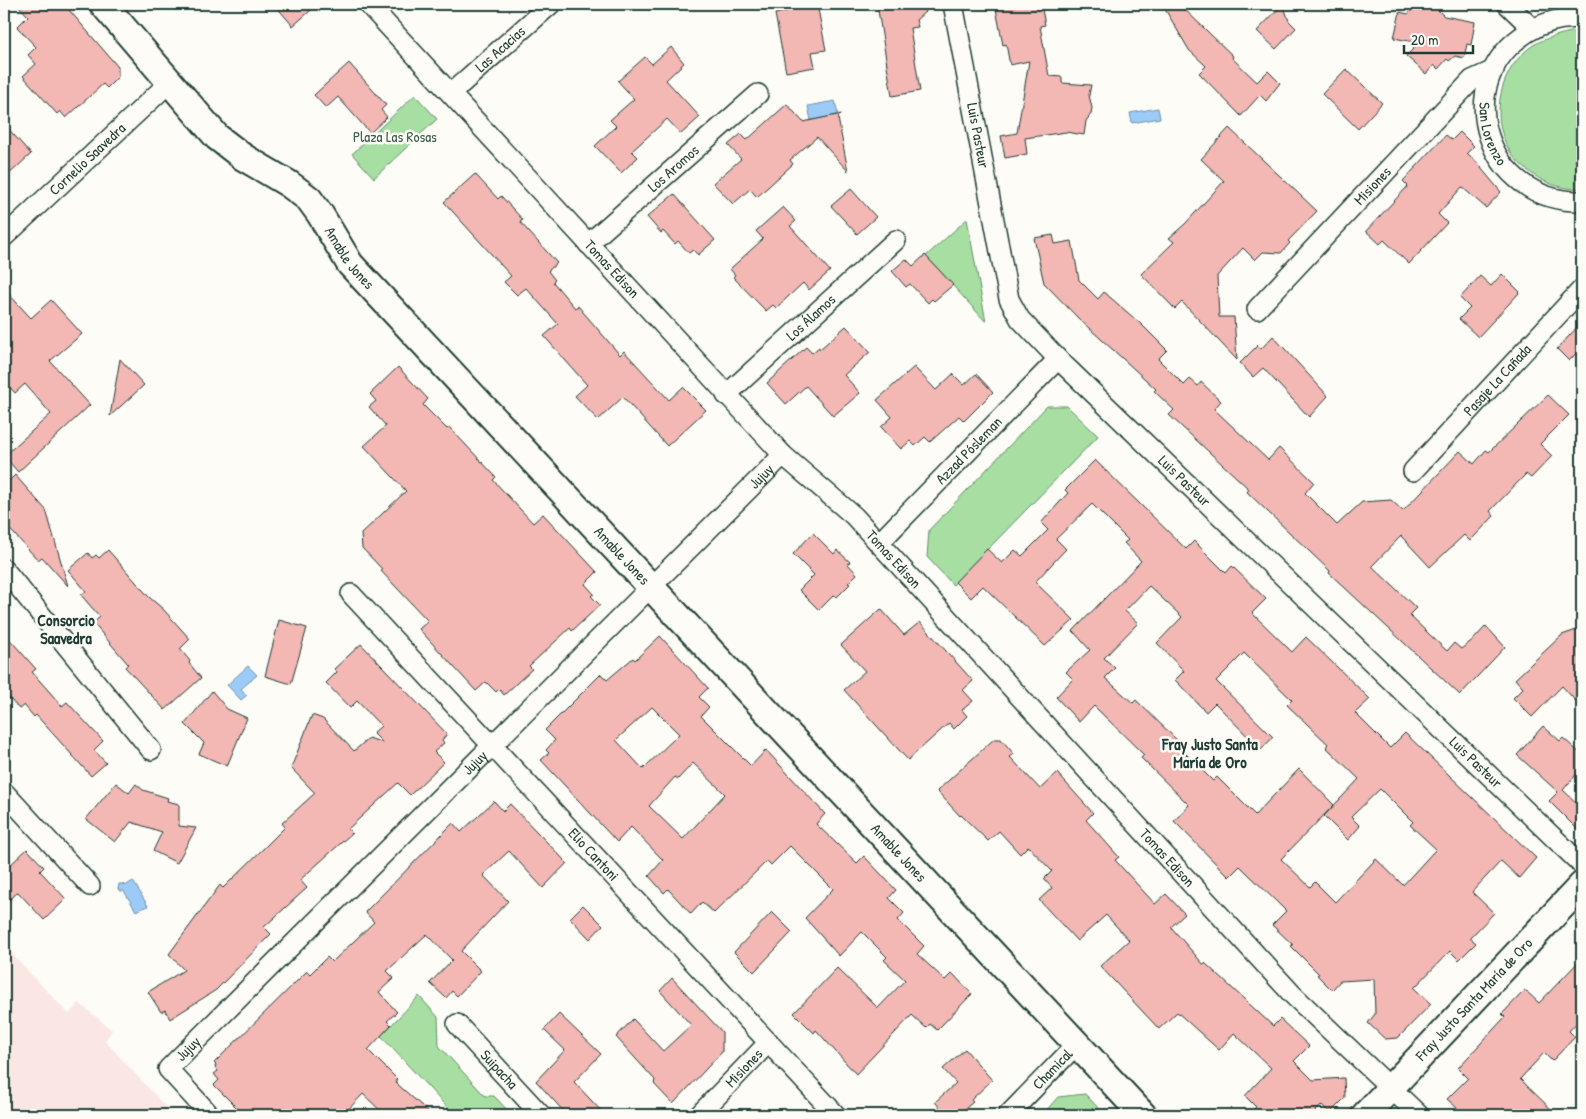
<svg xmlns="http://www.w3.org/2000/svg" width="1586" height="1119" viewBox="0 0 1586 1119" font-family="'Patrick Hand',sans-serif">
<rect width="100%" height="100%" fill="#fdfcf7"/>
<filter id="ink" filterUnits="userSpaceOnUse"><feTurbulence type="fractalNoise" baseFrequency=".02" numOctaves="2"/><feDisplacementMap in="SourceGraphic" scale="10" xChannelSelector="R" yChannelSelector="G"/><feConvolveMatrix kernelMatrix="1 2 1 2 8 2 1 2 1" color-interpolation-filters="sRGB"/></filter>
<g filter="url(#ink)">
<!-- built -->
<polygon fill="#fae7e3" points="4,946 69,1014 79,1003 112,1030 105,1041 173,1115 4,1115"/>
<!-- green -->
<g fill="#a7dea2" stroke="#638e6b">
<path d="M1570,32L1582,33V188C1569,190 1554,186 1542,180C1531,174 1521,166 1513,156C1489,123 1497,74 1528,49C1540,39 1555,36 1570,32Z"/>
<polygon points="415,95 437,119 374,178 352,154"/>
<polygon points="967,219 986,322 926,256"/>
<polygon points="1047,406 1067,406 1098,436 953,585 927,557 929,530"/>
<polygon points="419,996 438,1017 439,1046 485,1096 494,1096 512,1115 454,1115 381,1036"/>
<polygon points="1085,1094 1105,1115 1080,1115 1078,1113 1076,1115 1042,1115 1058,1097"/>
</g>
<!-- water -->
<g fill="#9dcbf8" stroke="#6b92aa">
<polygon points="835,101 838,115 811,120 808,106"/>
<polygon points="1158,108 1160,118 1132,123 1130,113"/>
<polygon points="248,666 257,675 241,689 247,695 241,700 227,685"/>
<polygon points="133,881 148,906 136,911 124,891 120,891 118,889 119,884 123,884 125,886"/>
</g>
<!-- building -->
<g fill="#f3b7b4" stroke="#1f3d34" fill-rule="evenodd">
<polygon points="17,4 64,4 118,67 118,77 107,88 103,84 66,118 60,111 57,114 23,76 36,64 28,55 36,47 17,27 28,16"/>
<polygon points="274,4 318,4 293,26"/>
<polygon points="787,4 817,4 826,50 812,52 815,67 786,72 775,14 788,11"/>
<polygon points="877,4 934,4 916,20 918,27 910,28 920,91 892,96"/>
<polygon points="995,4 1041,4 1045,25 1040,26 1049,76 1062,77 1062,83 1091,85 1089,95 1092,108 1091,114 1086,121 1084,135 1066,132 1025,138 1027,154 1005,158 1001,136 1017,133 1029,61 1010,65 1006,44 1003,45"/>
<polygon points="1162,4 1179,4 1233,56 1232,58 1257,82 1268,71 1280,83 1266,101 1260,95 1241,116 1199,73 1206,66 1189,50"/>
<polygon points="1283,4 1289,21 1296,28 1276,49 1257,31"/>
<polygon points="1418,4 1432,4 1444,16 1475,22 1471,45 1467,44 1464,58 1455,56 1449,61 1447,59 1438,69 1434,65 1426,74 1406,56 1419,43 1394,38 1400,12 1408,14"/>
<polygon points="671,47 684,63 666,80 700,117 681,134 667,119 632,151 638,157 621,173 595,146 616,126 610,120 634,99 618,81 645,57 652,64"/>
<polygon points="349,63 386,105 381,110 387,117 370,133 338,97 326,108 314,95"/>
<polygon points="1346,69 1382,103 1358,129 1322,94"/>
<polygon points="787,104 803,122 842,114 838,118 848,171 817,137 790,160 793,164 757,197 750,189 733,204 713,183 741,159 728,145 741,134 747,140"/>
<polygon points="4,124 31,154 4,179"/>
<polygon points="1229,128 1317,211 1288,241 1290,243 1281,253 1263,252 1255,260 1243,248 1217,276 1219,317 1234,317 1237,360 1182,302 1175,309 1141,274 1174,242 1169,238 1185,224 1224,181 1201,159"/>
<polygon points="1460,132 1474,146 1467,153 1482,167 1481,168 1501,192 1486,208 1462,187 1438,214 1447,223 1409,264 1384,240 1380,244 1366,231 1408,186 1403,181 1446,135 1452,140"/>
<polygon points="475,174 498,199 501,196 523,220 520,222 557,263 548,271 555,280 553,282 575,308 578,306 583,312 620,355 624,351 669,400 683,387 706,410 667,446 623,397 598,420 575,396 587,385 544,336 558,324 526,288 517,295 504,282 511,276 444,202"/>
<polygon points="851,189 876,217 857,234 831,206"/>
<polygon points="674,194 715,240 698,255 693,250 689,253 678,241 675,244 663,231 661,233 647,217"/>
<polygon points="783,207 796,221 790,226 830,271 809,290 803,283 776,308 773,305 766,311 733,277 735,275 730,269 763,239 756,231"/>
<polygon points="1053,235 1055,244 1072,241 1079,280 1098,299 1104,292 1142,325 1167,350 1158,359 1184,385 1190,379 1198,386 1201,382 1221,401 1214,409 1268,460 1279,448 1314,482 1305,493 1337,525 1362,502 1391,500 1403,511 1460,451 1474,464 1486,450 1489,452 1548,395 1569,415 1540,444 1552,456 1531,478 1526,474 1490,511 1494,516 1470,541 1464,535 1430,567 1401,536 1372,566 1416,608 1409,615 1447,651 1454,643 1461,649 1474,639 1486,626 1505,647 1460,695 1329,573 1330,571 1247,492 1249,489 1169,415 1174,410 1154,391 1156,389 1079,319 1044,283 1034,238"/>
<polygon points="925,255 953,285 934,301 932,299 928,303 910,284 906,287 892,271 906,259 913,266"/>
<polygon points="1502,274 1520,292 1478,337 1459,319 1470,308 1460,298 1480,276 1491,286"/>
<polygon points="4,289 31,318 51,300 82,334 50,361 90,405 18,472 4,456 51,414 25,384 15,393 4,381"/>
<polygon points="1582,322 1582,347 1569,361 1557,349"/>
<polygon points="846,326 870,352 844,375 860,393 833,416 806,386 786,404 767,383 806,347 812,353 819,347 820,349"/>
<polygon points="1273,336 1328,396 1309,417 1263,368 1253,377 1240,363 1258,345 1261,349"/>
<polygon points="120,359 144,385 110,416"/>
<polygon points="398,367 428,399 423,405 447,429 449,427 496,477 493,480 533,523 543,514 597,572 585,584 594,594 591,596 600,605 572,631 570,628 529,666 532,669 504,695 499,689 496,692 486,682 476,691 419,629 428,621 381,571 382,569 362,548 361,534 406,491 364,446 386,426 369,407 376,401 370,394"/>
<polygon points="914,367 936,390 953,374 964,385 976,374 993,392 964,421 959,416 930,442 925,437 915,446 910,441 901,449 881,427 892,417 877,400"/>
<path d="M1095,460L1186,549L1194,541L1226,573L1232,566L1266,599L1252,613L1292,652L1306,637L1370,699L1355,713L1390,748L1405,733L1536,858L1519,878L1501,861L1472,892L1494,913L1470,938L1476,943L1459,960L1450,951L1414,988L1431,1004L1398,1038L1385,1039L1368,1023L1375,1014L1374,979L1340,981L1332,990L1317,975L1319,974L1291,946L1293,945L1272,925L1286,911L1240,866L1229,877L1174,821L1189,805L1141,758L1144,755L1094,706L1079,722L1056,697L1073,679L1066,672L1090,650L1073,631L1141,561L1124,543L1128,540L1092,504L1056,539L1066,549L1035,582L1074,620L1045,646L983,586L971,598L955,582L987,549L1002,563L1015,550L1022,556L1048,530L1041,523L1068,493L1065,490ZM1149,586L1182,617L1157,643L1184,671L1175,680L1206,712L1215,703L1261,750L1273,737L1216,681L1244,653L1292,700L1287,705L1328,744L1326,747L1359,779L1324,816L1348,840L1360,826L1351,817L1380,789L1413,822L1410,825L1436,849L1403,885L1376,859L1335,902L1315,882L1310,887L1281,859L1334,805L1299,769L1255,815L1217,777L1213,781L1177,745L1180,743L1136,700L1133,703L1105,678L1115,668L1104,658L1138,623L1125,611Z"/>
<polygon points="15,475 46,510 68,586 42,557 38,560 4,523 4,486"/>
<polygon points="813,533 834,554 837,550 850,562 848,564 857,574 848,583 850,584 837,597 834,595 819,610 799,590 814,575 793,554"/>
<polygon points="108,550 149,597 163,609 190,639 180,649 190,661 189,663 201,678 165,710 125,667 128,664 93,623 100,617 81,595 86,591 68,570 88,553 92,558 96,555 99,558"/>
<polygon points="881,609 904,635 920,622 973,681 963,690 973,701 962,710 967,716 954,729 949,723 908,760 844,690 865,671 841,645"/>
<polygon points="279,620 307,628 291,684 265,676"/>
<polygon points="1582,628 1582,708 1562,686 1532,717 1513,698 1523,688 1515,679 1562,635"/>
<polygon points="4,633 36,669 32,672 62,706 67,702 103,741 94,750 106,763 91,776 36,715 34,717 24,705 19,709 4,692"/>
<path d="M660,636L708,688L699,697L709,707L701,716L751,766L766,750L825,814L816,824L857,863L864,856L896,890L889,898L904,913L898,920L924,946L917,954L945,980L952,973L972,994L937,1030L930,1024L926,1028L912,1015L856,1074L816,1030L814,1033L794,1013L837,968L878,1008L905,980L884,960L887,957L862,932L839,956L805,918L833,889L790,846L771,865L767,861L714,913L702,902L691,914L668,889L664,893L649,876L663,860L631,827L617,842L541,760L549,753L546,750L555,740L545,730L601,674L607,680L633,658L635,660ZM652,707L679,734L643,769L616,740ZM693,763L725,794L683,839L649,806L675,777L678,779Z"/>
<polygon points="361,644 447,734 442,740 444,743 434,752 444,762 410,795 398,783 348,829 352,833 300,880 307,888 264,927 271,934 216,990 170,1019 165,1010 161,1012 148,992 184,970 169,954 220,885 223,888 267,845 285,827 282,823 315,793 291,768 312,715 323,719 354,751 369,738 383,743 373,733 381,726 357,701 350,708 326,683 337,672 334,669"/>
<polygon points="212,691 227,709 247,718 227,766 199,754 204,743 185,724"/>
<polygon points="1543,726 1560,741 1563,738 1582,755 1582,768 1563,790 1582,808 1582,834 1549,801 1558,792 1517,755"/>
<polygon points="994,739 1001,739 1014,754 1010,757 1040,789 1057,773 1093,813 1086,820 1119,857 1115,860 1155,904 1166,894 1185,914 1171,927 1203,964 1205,963 1273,1026 1280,1019 1309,1046 1294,1061 1313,1080 1344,1078 1345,1098 1330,1113 1322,1105 1312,1115 1248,1115 1256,1107 1245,1096 1271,1068 1234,1033 1219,1050 1177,1012 1159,1029 1100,966 1129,940 1106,915 1077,941 1039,900 1052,888 1044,879 1052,871 1028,846 1020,854 999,831 988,841 961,815 960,816 937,791"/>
<polygon points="116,783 129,793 136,784 143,790 168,798 167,801 179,804 179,826 196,828 177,863 153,851 162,832 131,822 115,842 86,819"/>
<polygon points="494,801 503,811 510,804 567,863 543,888 509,851 483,875 508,901 461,951 481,971 457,996 452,991 446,998 430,983 452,960 427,934 387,971 394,978 379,992 397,1012 387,1021 391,1025 368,1050 397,1079 395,1082 432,1115 385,1115 363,1094 343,1115 244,1115 214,1085 219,1080 214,1074 218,1071 215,1067 216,1065 214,1063 307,971 310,974 327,957 332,962 374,922 365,912 453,823 461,832"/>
<polygon points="27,849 44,867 40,871 66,899 44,920 18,892 4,905 4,871"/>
<polygon points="583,905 603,925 590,939 570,918"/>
<polygon points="772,912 792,932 754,972 734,952"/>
<polygon points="1582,958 1582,1017 1569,1031 1575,1037 1552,1061 1544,1053 1520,1079 1557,1115 1465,1115 1447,1099 1468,1078 1458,1068 1505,1017 1502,1014 1525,990 1539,1003"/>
<polygon points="672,978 722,1032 722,1052 673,1104 654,1084 655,1080 616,1037 633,1019 663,1051 691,1025 660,991"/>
<polygon points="559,1014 601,1054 574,1082 605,1115 567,1115 536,1081 565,1050 544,1030"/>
<polygon points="965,1049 992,1080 971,1100 973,1102 958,1115 947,1115 935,1102 956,1083 943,1069"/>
</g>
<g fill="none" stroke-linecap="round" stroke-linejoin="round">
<!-- street casing -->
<g stroke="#1f3d34" stroke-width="22">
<g id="street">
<path id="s1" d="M368,4L783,455L854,516L1293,995L1419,1115"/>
<path id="s2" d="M953,4L1009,299L1020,319L1058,359L1582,865"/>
<polyline points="1507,4 1533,29"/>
<path id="s3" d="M1582,19C1563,17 1544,22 1528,32C1447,82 1487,204 1582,201"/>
<path id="s4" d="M451,93L551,4"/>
<path id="s5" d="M4,237L170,82"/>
<path id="s6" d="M588,244L758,94"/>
<path id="s7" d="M1257,309L1472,80L1494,70"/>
<path id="s8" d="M726,395L896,240"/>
<path id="s9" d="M1413,471L1582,289"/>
<path id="s10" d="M879,543L1058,359"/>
<polyline points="4,569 151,750"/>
<path id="s11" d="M351,594L836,1115"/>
<polyline points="4,792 90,886"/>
<path id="s12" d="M457,1024L541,1115"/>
<path id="s13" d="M210,1115L168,1069L783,455"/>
<path id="s14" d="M699,1115L769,1042"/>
<path id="s15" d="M1008,1115L1077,1044"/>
</g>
</g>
<!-- secondary casing -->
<g stroke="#1f3d34" stroke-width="30">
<g id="secondary">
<path id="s16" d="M103,4L217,137L243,157L289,184L309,199L320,214L350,264L1143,1115"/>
<path id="s17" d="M1365,1115L1582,885"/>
</g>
</g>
<!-- street -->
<use href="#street" stroke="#fdfcf7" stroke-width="19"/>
<!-- secondary -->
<use href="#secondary" stroke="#fdfcf7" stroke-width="26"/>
</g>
</g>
<g text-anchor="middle" stroke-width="5" stroke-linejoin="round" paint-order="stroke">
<!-- street labels -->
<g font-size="15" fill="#1f3d34" stroke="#fdfcf7">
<text dy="5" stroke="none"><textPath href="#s4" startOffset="66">Las Acacias</textPath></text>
<text dy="5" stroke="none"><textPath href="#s3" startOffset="175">San Lorenzo</textPath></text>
<text dy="5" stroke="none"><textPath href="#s2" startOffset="134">Luis Pasteur</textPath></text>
<text dy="5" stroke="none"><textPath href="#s5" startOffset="114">Cornelio Saavedra</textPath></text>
<text dy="5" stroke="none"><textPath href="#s6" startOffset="114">Los Aromos</textPath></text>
<text dy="5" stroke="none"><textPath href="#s7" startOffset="169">Misiones</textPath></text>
<text dy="5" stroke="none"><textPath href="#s16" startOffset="358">Amable Jones</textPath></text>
<text dy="5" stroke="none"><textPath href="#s1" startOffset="360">Tomas Edison</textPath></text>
<text dy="5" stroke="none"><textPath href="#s8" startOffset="115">Los Álamos</textPath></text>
<text dy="5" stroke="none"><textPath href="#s9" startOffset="124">Pasaje La Cañada</textPath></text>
<text dy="5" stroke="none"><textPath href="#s10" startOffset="129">Azzad Pósleman</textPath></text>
<text dy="5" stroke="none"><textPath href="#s13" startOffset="901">Jujuy</textPath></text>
<text dy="5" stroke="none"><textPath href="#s2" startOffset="554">Luis Pasteur</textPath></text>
<text dy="5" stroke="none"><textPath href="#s16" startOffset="762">Amable Jones</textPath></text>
<text dy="5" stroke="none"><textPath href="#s1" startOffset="765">Tomas Edison</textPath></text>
<text dy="5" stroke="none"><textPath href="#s13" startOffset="496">Jujuy</textPath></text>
<text dy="5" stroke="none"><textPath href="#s2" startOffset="959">Luis Pasteur</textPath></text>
<text dy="5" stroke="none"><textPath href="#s16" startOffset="1168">Amable Jones</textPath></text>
<text dy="5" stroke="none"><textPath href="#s11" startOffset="356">Elio Cantoni</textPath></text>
<text dy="5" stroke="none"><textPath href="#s1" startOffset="1170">Tomas Edison</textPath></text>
<text dy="5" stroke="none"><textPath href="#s17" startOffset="159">Fray Justo Santa María de Oro</textPath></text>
<text dy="5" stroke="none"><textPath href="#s13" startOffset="91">Jujuy</textPath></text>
<text dy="5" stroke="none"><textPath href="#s14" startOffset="65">Misiones</textPath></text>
<text dy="5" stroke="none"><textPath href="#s15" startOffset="64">Chamical</textPath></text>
<text dy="5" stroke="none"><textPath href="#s12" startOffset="62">Suipacha</textPath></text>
</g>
<!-- park labels -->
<g font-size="15" fill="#3a5d4a" stroke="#fdfcf7">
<text x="395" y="142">Plaza Las Rosas</text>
</g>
<!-- neighbourhood labels -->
<g font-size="16" font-weight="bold" fill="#1f3d34" stroke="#fdfcf7">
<text x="66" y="626">Consorcio<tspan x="66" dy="18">Saavedra</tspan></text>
<text x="1210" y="750">Fray Justo Santa<tspan x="1210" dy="18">María de Oro</tspan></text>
</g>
</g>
<!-- margin -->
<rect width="1586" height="1119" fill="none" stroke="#fdfcf7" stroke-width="20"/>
<rect x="10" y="10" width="1566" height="1099" fill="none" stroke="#1f3d34" stroke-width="2" filter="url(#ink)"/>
<!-- scale -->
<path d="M1404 45v8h69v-8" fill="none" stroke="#1f3d34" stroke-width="2.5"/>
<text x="1411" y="45" font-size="15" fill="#1f3d34" stroke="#fdfcf7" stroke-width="4" paint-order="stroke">20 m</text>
</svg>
